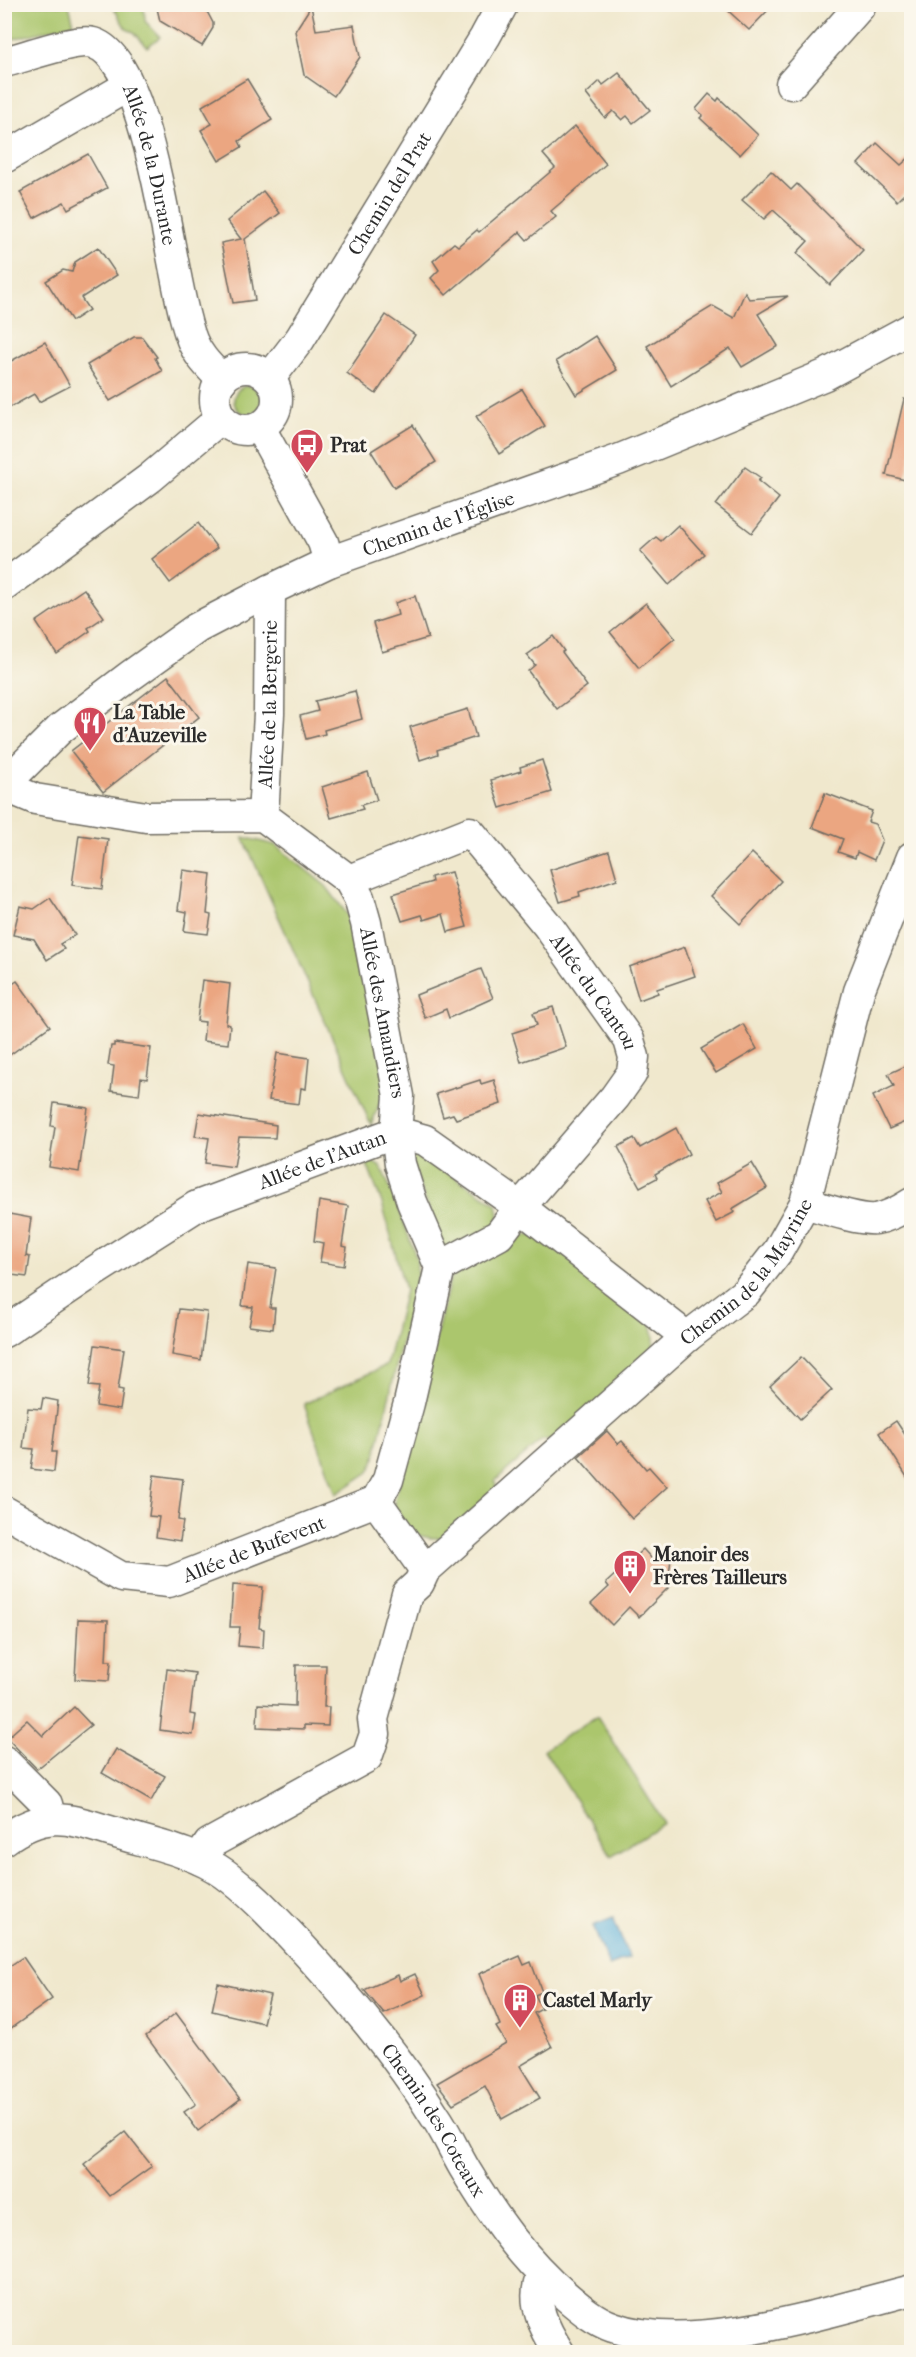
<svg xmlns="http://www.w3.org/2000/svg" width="916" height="2357" viewBox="0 0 916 2357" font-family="'IM FELL French Canon',serif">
<rect width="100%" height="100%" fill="#fbf7ec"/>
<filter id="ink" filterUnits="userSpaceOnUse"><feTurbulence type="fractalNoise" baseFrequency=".0167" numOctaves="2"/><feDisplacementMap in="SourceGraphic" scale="12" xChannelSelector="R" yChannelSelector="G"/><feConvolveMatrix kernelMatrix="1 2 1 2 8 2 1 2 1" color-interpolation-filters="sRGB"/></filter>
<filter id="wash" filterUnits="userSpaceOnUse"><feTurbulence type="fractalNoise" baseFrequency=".008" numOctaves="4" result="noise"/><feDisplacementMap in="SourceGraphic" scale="24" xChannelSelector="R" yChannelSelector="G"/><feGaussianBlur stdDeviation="1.35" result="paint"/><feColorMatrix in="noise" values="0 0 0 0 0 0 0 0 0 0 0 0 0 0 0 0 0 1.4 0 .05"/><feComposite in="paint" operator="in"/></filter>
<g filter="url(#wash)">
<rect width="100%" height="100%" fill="#f0e8cd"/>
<!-- green -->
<g fill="#abc66d" stroke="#6b784c" stroke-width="1.5">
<polygon points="10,4 69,5 74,24 5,41 5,6"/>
<polygon points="112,5 144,5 145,21 160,37 147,47 134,32 126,29"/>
<circle cx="248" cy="400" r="14"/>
<polygon points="243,837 275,845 326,886 350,918 387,1085 371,1125"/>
<polygon points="419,1154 497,1204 499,1216 495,1229 444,1247 410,1161"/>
<polygon points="364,1157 381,1167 396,1201 417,1260 417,1277 374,1462 369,1472 336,1494 304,1404 387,1365 405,1290 382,1203"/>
<path d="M521,1235L540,1236L650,1320L654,1336L653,1355L559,1442L542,1440L495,1481L498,1494L448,1538H430L412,1534L395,1510V1499L450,1280C465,1258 497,1244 521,1235Z"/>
<polygon points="597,1716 664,1823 611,1856 544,1750"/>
</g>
<!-- water -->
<polygon fill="#5fb1da" stroke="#456e82" stroke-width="1.5" points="613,1918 629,1958 609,1966 593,1926"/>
<g id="blocks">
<!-- building -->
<g fill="#eba681">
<polygon points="156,4 203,4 213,23 213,28 202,46 160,21"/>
<polygon points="721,4 774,4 749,30"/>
<polygon points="311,6 316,30 354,25 360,57 334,96 304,75 295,31"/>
<polygon points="619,73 650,110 633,123 627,116 622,120 613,111 605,118 586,94 600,81 603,85"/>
<polygon points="247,79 272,120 239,141 242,147 219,161 201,130 212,124 202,106"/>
<polygon points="709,94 717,101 719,98 758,135 740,155 700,118 703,115 696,109"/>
<polygon points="575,126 606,164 551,211 556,217 527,240 520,232 446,295 431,278 439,270 433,261 454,243 458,246 477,230 479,232 555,168 543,154"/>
<polygon points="877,143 901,165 912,155 912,186 897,201 858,164"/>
<polygon points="88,154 107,188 68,209 64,202 34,218 20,192"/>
<polygon points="771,171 791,190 797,184 863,250 830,285 797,253 808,241 773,210 764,219 742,200"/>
<polygon points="263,191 280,213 245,239 255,300 233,303 221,243 241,239 227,221"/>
<polygon points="98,247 117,275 81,298 89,310 72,321 46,281 63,270 72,272 75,262"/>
<polygon points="745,292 749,299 788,296 758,314 778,346 742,367 730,348 671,386 647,346 713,306 734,318"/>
<polygon points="386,315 415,335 376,394 347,373"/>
<polygon points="595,336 617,370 576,395 556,361"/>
<polygon points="134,337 142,337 157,357 155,358 162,371 110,401 87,365"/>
<polygon points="45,342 70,386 39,402 34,394 11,407 4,394 4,365"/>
<polygon points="522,389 545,426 499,454 476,416"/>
<polygon points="904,399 912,400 912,452 905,480 886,475"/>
<polygon points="413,425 436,462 394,488 371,451"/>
<polygon points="745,467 761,478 758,481 779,498 752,533 716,505"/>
<polygon points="198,523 217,548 170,583 152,559"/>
<polygon points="678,525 704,554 669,585 640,551 656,537 661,541"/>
<polygon points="84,589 104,617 88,628 90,631 57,654 36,622"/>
<polygon points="415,596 428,638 382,652 373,623 398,615 395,603"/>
<polygon points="646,603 675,638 639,668 610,632"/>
<polygon points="553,636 564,651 562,652 587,686 557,709 528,671 535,665 527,655"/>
<polygon points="168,676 199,717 103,792 71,751"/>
<polygon points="355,691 362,719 324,730 325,734 306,739 300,716 318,711 315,701"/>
<polygon points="468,709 476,737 437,750 438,754 420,760 410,727"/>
<polygon points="542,760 552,792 500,808 491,780 521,771 520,767"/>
<polygon points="368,772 377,800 361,805 363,809 331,818 322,787"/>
<polygon points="825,793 872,811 868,822 875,824 882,840 874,860 857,852 855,858 838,852 843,839 812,827"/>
<polygon points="79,835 108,839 102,889 72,885"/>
<polygon points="609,851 617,879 579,892 580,896 560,902 550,870"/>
<polygon points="752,853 781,881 740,924 711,896"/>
<polygon points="183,870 211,874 207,914 211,915 208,934 184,931 187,912 178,910"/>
<polygon points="451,872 467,927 448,932 443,914 424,920 422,915 402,921 393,894 432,882 431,877"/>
<polygon points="50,898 75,935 60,944 64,949 47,960 34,939 13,935 20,906 34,909"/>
<polygon points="685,947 695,976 657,989 658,993 639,1000 629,967"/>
<polygon points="481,969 493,998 449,1018 446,1009 425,1018 416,995"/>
<polygon points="202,980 230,984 226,1024 230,1025 228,1044 203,1041 205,1022 197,1021"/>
<polygon points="17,981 50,1026 4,1059 4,990"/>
<polygon points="553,1007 566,1047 521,1062 512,1033 537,1025 533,1013"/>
<polygon points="743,1024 757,1049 716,1073 701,1049"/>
<polygon points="114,1043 151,1048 147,1079 141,1078 139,1095 111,1091 114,1066 108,1065 111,1046 114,1046"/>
<polygon points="277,1053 309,1058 306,1089 301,1088 299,1104 269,1100"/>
<polygon points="912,1063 912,1119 889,1129 873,1096 894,1086 888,1074"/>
<polygon points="480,1080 481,1084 494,1080 501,1104 456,1119 453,1114 443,1117 436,1094"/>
<polygon points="54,1103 88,1108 79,1172 49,1167 55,1127 51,1126"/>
<polygon points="199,1113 276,1125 275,1138 239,1137 234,1167 205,1163 209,1138 195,1136"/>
<polygon points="676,1128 689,1154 655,1174 657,1178 640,1187 618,1147 634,1138 640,1148"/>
<polygon points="752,1163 767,1188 732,1209 735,1212 716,1222 705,1201 722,1192 717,1183"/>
<polygon points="319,1201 348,1206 342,1246 347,1247 344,1266 320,1262 323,1243 314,1241"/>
<polygon points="4,1213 31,1218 26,1256 30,1257 27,1277 4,1274"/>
<polygon points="248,1264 276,1268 270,1308 275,1308 273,1329 249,1326 253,1307 242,1306"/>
<polygon points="179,1309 207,1312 201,1360 172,1355"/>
<polygon points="95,1345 124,1349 118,1389 123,1390 120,1410 96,1406 99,1387 89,1386"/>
<polygon points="801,1357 832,1390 800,1419 770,1386"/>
<polygon points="43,1398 58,1401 52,1452 56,1452 54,1472 31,1469 34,1449 23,1448 28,1408 41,1409"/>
<polygon points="896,1421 912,1445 912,1485 879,1433"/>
<polygon points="607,1431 618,1444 622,1441 646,1469 649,1467 667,1487 632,1519 578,1457"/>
<polygon points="154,1475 183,1479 178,1520 183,1521 180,1541 156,1537 159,1517 149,1516"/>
<polygon points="643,1549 652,1559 671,1558 669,1577 674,1582 639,1617 629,1607 612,1625 591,1604 609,1587 606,1583"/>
<polygon points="233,1585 263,1587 259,1628 264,1629 263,1648 238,1646 240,1627 230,1627"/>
<polygon points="78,1619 108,1620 106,1661 111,1661 109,1681 75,1679"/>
<polygon points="296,1665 326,1665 324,1707 329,1707 328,1726 304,1725 304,1729 257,1727 258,1704 295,1706"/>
<polygon points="167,1669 195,1673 190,1714 196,1715 193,1735 160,1730"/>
<polygon points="74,1707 91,1725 37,1769 7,1738 27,1720 43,1736"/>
<polygon points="116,1749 165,1776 151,1801 102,1773"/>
<polygon points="520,1956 524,1965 531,1962 542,1992 535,1995 542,2009 534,2013 552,2047 520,2066 540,2098 502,2119 485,2086 453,2104 437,2083 506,2043 496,2027 500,2025 479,1974"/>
<polygon points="23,1957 52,1999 4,2033 4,1970"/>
<polygon points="415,1974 425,1995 384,2014 364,1990 398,1975 400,1981"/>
<polygon points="218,1983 270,1995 263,2023 212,2011"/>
<polygon points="176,2013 240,2099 198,2131 184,2112 196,2104 146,2036"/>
<polygon points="125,2132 152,2166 110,2196 84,2164"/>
</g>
</g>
</g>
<g filter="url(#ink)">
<use href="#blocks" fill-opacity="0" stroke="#706d64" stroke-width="1.5"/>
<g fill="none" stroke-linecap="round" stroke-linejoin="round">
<!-- minor casing -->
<g stroke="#706d64" stroke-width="33">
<g id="minor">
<path id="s1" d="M4,62C25,57 76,38 93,43C153,61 169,284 192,340C198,356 210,367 222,380"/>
<polyline points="791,84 860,6"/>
<polyline points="4,158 128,86"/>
<circle cx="246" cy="399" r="31"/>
<path id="s2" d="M270,378L300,339L485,37L503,4"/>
<polyline points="260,428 323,542 329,562"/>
<polyline points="4,586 150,478 221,418"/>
<path id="s3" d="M4,785L60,729L130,676L197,628L270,590L329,562L618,460L825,375L912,328"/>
<path id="s4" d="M4,786L35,799L146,817L263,816L349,880L359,898L366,923L399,1096L396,1132L400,1164L412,1202L440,1267L409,1403L388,1480L376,1501"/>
<path id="s5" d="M263,816L269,714L270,590"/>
<path id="s6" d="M349,880L470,832L548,926L629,1040L634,1057L632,1073L615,1097L520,1207L499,1235L440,1267"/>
<path d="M805,1203C822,1208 860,1221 876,1219C888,1217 901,1210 912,1203"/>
<path id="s7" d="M4,1332L87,1276L197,1206L396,1132L425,1140L520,1207L687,1337"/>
<polyline points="376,1501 425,1570"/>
<path id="s8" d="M4,1511L121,1577L169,1582L376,1501"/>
<polyline points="4,1761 47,1804 50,1818"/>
<path id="s9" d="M4,1840C51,1806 73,1821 123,1835C157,1845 196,1853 225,1874C251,1893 273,1917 296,1941C346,1995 396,2053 435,2116C447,2133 455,2153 466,2171C495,2219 523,2259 566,2296C580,2308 595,2321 613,2327C693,2356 830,2311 912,2290"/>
<path id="s10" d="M199,1859L209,1844L367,1757L375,1734L373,1719L407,1594L419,1583L425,1570L687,1337L746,1292L778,1251L805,1203L859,991L912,857"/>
<path d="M542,2276C529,2301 546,2331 559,2352"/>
</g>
</g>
<!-- minor -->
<use href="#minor" stroke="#fff" stroke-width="30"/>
</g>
</g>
<!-- icons -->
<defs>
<g id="bus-pin" transform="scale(1.725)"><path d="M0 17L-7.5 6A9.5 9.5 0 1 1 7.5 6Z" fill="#d1495b" stroke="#fbf7ec"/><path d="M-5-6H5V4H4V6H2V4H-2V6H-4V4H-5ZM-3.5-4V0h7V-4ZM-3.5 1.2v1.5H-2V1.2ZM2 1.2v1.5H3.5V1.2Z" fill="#fff"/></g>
<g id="restaurant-pin" transform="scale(1.725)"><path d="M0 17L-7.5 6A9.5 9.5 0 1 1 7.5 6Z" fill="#d1495b" stroke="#fbf7ec"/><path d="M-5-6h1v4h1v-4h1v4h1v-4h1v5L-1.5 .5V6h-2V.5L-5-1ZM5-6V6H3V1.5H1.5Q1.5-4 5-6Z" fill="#fff"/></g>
<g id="building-pin" transform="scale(1.725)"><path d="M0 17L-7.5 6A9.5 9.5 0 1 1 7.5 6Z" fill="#d1495b" stroke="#fbf7ec"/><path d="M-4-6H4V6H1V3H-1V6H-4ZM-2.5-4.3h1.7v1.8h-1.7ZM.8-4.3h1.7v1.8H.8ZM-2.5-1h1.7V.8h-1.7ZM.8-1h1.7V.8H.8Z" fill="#fff"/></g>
</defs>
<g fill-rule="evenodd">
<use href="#bus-pin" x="307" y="445"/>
<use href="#restaurant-pin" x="90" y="723"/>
<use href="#building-pin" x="630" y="1566"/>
<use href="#building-pin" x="520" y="2000"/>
</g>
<g text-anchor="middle" stroke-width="6" stroke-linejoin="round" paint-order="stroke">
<!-- street labels -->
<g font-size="20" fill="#2b2b2b" stroke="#fbf7ec">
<text dy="7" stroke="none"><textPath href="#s1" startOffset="231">Allée de la Durante</textPath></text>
<text dy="7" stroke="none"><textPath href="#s2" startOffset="220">Chemin del Prat</textPath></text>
<text dy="7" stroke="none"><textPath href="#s3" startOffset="513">Chemin de l'Église</textPath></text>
<text dy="7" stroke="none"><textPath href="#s5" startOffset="112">Allée de la Bergerie</textPath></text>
<text dy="7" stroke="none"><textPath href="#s6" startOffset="333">Allée du Cantou</textPath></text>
<text dy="7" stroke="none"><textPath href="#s4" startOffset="508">Allée des Amandiers</textPath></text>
<text dy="7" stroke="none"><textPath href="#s7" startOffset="364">Allée de l'Autan</textPath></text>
<text dy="7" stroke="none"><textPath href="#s10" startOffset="838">Chemin de la Mayrine</textPath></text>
<text dy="7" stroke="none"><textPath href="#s8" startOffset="274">Allée de Bufevent</textPath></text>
<text dy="7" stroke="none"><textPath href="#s9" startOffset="560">Chemin des Coteaux</textPath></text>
</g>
<!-- poi labels -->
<g font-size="20" font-weight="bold" fill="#2b2b2b" stroke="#fbf7ec" text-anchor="start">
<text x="330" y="452">Prat</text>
<text x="113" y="719">La Table<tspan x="113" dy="23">d'Auzeville</tspan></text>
<text x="653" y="1561">Manoir des<tspan x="653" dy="23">Frères Tailleurs</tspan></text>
<text x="543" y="2007">Castel Marly</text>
</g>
</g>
<!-- margin -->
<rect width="916" height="2357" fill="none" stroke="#fbf7ec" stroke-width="24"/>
</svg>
